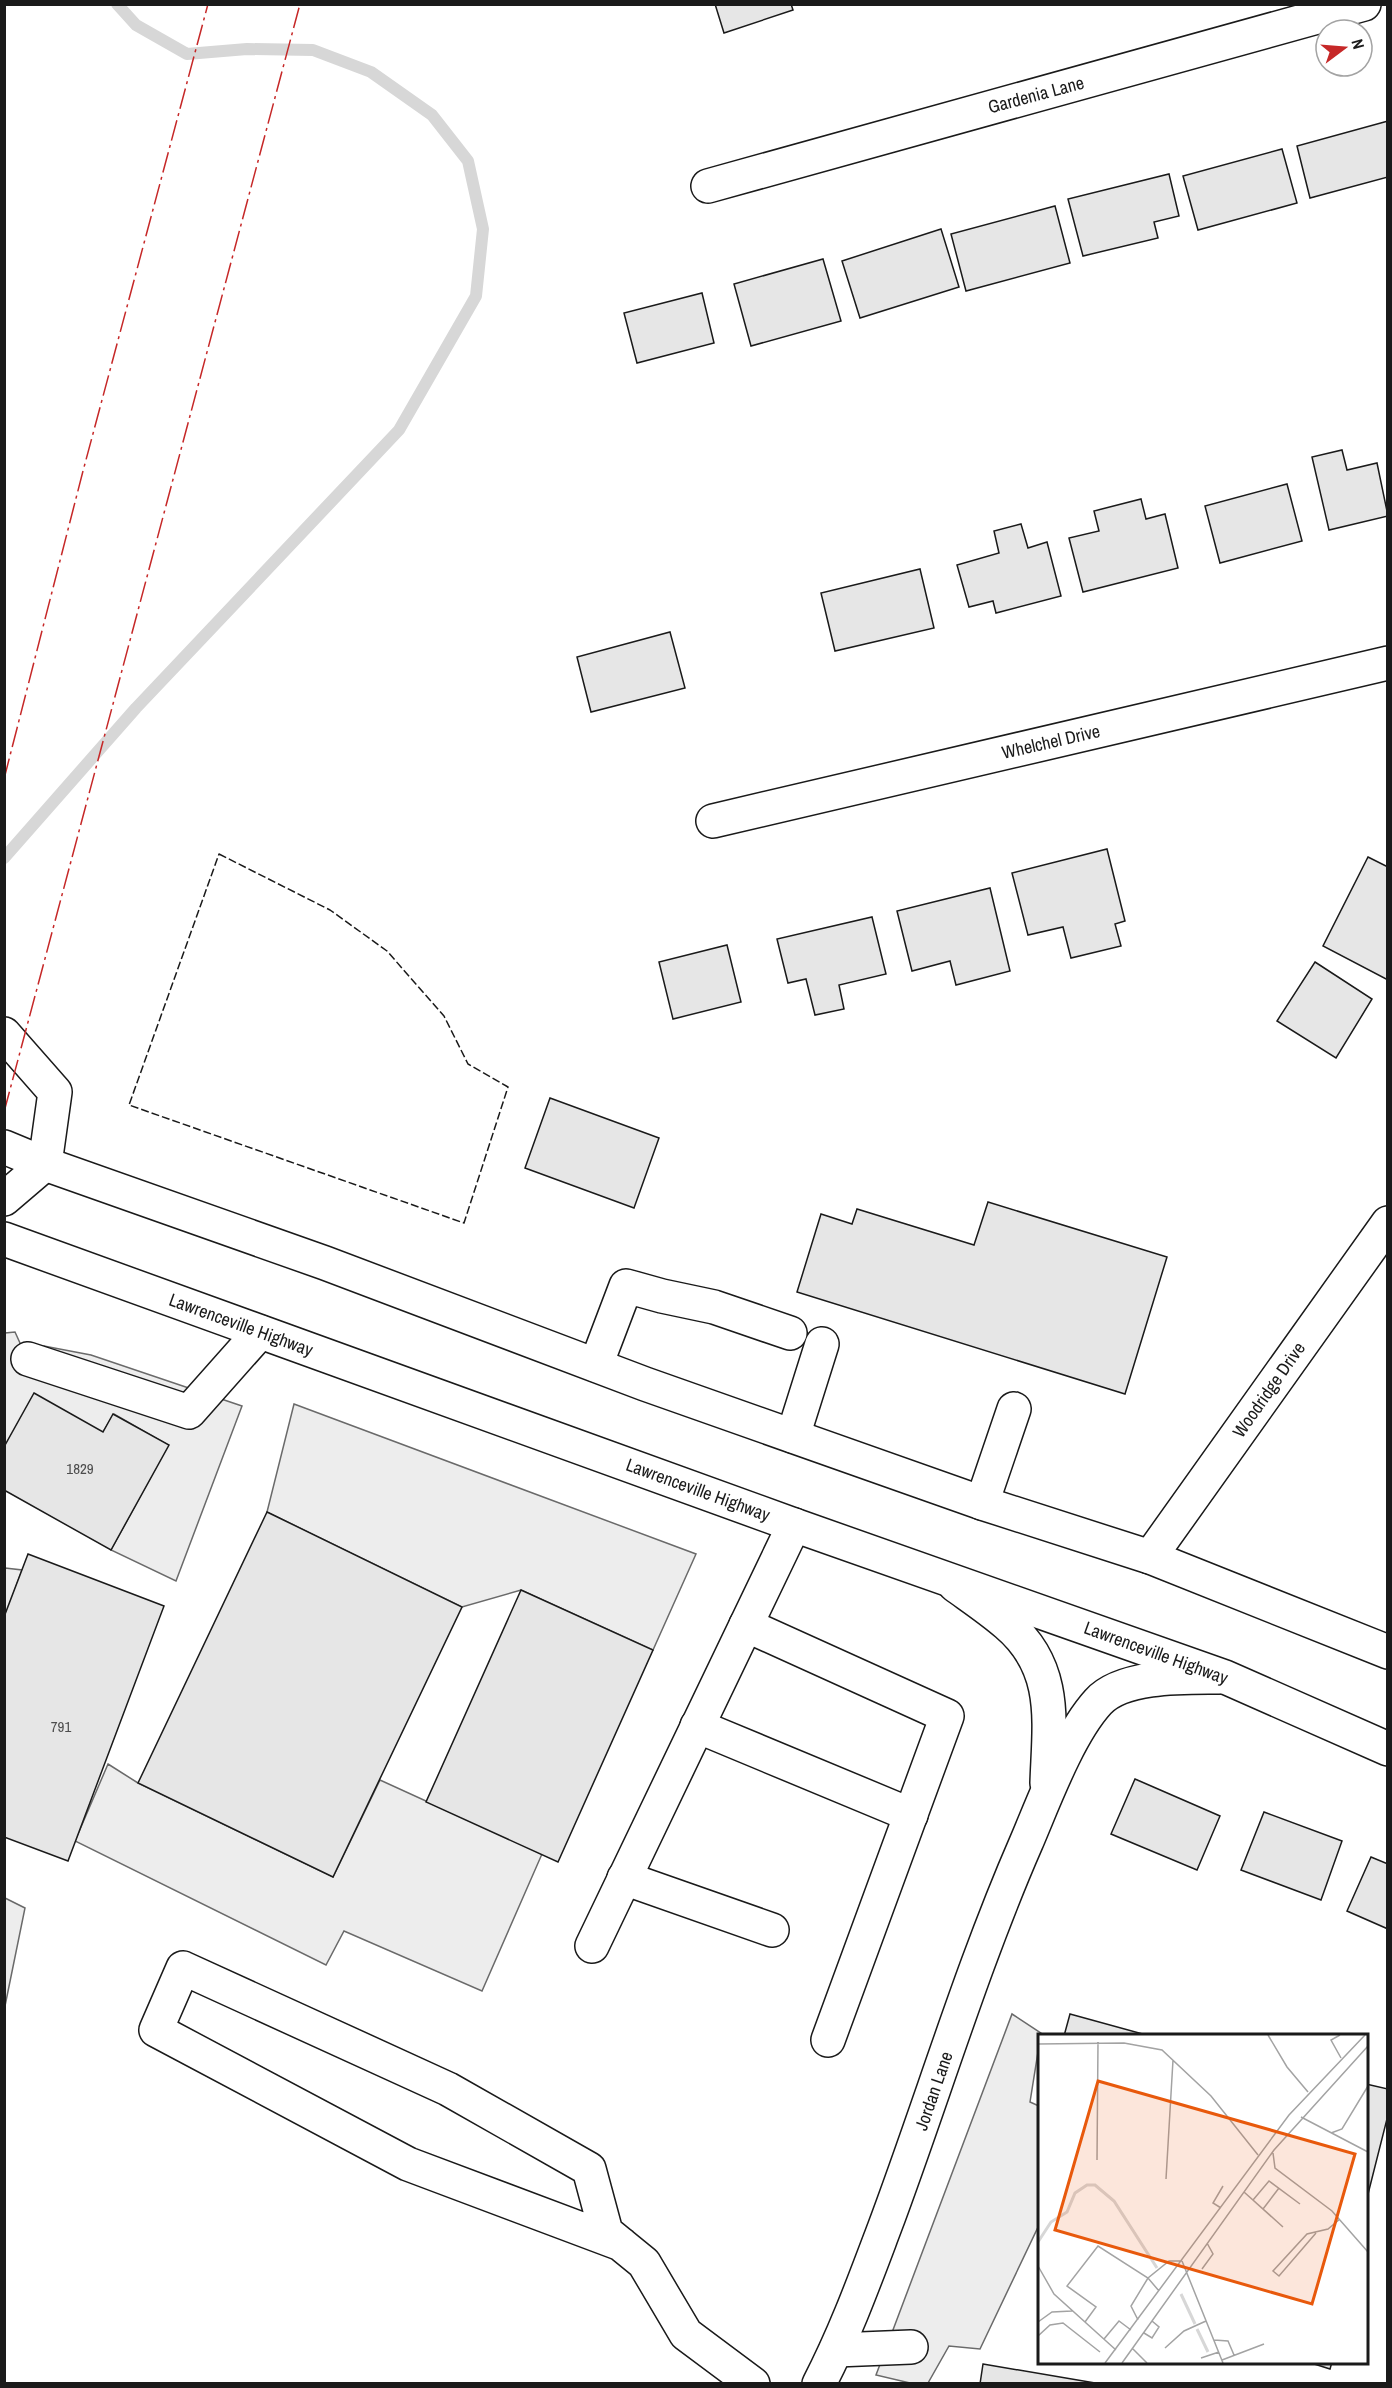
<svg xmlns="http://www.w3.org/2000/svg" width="1392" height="2388" viewBox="0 0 1392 2388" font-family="'Archivo Narrow',sans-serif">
<rect width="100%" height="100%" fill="#fff"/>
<!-- built -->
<g fill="#ededed" stroke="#6a6a6a" stroke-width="1.5">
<polygon points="15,1332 25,1354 44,1346 91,1355 242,1406 176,1581 111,1550 168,1445 114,1414 103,1432 5,1451 5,1333"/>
<polygon points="294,1404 696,1554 653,1650 521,1590 462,1607 267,1512"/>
<polygon points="5,1568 22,1570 5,1617"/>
<polygon points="108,1764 138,1783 333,1877 380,1780 542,1854 482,1991 344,1931 326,1965 75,1841"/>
<polygon points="5,1898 25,1908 5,2006"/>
<polygon points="1012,2014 1041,2033 1030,2102 1039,2106 1039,2225 980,2349 949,2346 928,2383 910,2383 876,2375"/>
</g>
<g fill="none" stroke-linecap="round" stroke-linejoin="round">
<!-- stream -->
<polyline stroke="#d7d7d7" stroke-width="12" points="4,858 136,708 399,430 476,296 483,229 468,161 432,115 371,72 313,50 247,49 187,54 136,25 117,4"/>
</g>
<!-- building -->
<g fill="#e6e6e6" stroke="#1a1a1a" stroke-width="1.5">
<polygon points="715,4 791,4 793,10 724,33"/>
<polygon points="1388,121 1388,177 1310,198 1297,146"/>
<polygon points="1282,149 1297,203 1198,230 1183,176"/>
<polygon points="1169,174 1179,216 1154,222 1158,238 1083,256 1068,199"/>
<polygon points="1055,206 1070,263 966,291 951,234"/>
<polygon points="941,229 959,287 860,318 842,261"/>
<polygon points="823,259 841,321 751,346 734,284"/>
<polygon points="702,293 714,343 637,363 624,313"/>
<polygon points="1342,450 1347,470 1377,463 1388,516 1329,530 1312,457"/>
<polygon points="1287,484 1302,541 1220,563 1205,506"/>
<polygon points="1141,499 1146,519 1165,514 1178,568 1083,592 1069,538 1099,531 1094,511"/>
<polygon points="1021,524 1028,548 1047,542 1061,596 996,613 993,601 969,607 957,565 999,553 994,531"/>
<polygon points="920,569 934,628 835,651 821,593"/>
<polygon points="670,632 685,688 591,712 577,657"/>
<polygon points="1107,849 1125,921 1115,924 1121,946 1071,958 1063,927 1028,935 1012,873"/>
<polygon points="1368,857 1388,867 1388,980 1323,946"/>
<polygon points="990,888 1010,971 956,985 950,961 912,971 897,911"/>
<polygon points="872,917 886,974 839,985 844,1009 815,1015 806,979 788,983 777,939"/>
<polygon points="727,945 741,1002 673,1019 659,962"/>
<polygon points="1315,962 1372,999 1336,1058 1277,1021"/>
<polygon points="550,1098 659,1138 634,1208 525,1168"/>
<polygon points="988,1202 1167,1257 1125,1394 797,1292 821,1214 852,1224 857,1209 974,1245"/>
<polygon points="34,1393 103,1432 113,1414 169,1445 111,1550 4,1490 4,1447"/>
<polygon points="267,1512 462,1607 333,1877 138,1783"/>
<polygon points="28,1554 164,1606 68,1861 4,1837 4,1617"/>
<polygon points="521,1590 653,1650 558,1862 426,1802"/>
<polygon points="1135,1779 1220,1816 1197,1870 1111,1834"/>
<polygon points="1264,1812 1342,1841 1321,1900 1241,1870"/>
<polygon points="1371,1857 1388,1864 1388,1929 1347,1911"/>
<polygon points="1070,2014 1150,2036 1064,2036"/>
<polygon points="1366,2084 1388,2089 1388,2115 1366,2202"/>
<polygon points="1308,2362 1332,2362 1330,2369"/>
<polygon points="983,2364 1101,2384 980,2384"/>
</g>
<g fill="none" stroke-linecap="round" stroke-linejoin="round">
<!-- minor casing -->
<g stroke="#1a1a1a" stroke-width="36">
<g id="minor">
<polyline points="708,186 1364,4"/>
<polyline points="713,821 1388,663"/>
<polyline points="4,1034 55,1092 45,1164"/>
<polyline points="28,1359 189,1412 260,1332"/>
<polyline points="596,1365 626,1286 662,1296 714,1307 790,1333"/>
<polyline points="793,1436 822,1344"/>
<polyline points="982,1503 1014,1409"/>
<polyline points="1150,1557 1388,1223"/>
<path d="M955,1585C973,1598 991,1610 1007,1624C1059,1668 1049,1723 1047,1783"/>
<polyline points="746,1625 947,1716 828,2040"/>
<polyline points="697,1726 911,1815"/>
<polyline points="624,1878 772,1930"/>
<polyline points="592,1946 794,1525"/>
<polyline points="621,2244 408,2164 156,2030 183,1968 448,2089 589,2169 606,2232 644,2263 686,2334 753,2384"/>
<polyline points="836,2350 911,2347"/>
<path d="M819,2384C845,2334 864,2282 884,2229C932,2101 971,1969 1026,1843C1044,1801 1068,1735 1098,1702C1122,1675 1186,1677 1219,1677"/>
</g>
</g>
<!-- major casing -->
<g stroke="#1a1a1a" stroke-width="36">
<polyline id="major" points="4,1199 45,1164"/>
</g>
<!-- highway casing -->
<g stroke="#1a1a1a" stroke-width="36">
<g id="highway">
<polyline points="4,1147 45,1164 325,1263 645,1384 982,1503 1150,1557 1388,1652"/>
<polyline points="4,1239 794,1525 1225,1677 1388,1749"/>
</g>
</g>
<!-- minor -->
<use href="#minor" stroke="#fff" stroke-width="33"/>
<!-- major -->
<use href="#major" stroke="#fff" stroke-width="33"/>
<!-- highway -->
<use href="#highway" stroke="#fff" stroke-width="33"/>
<!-- fence -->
<polygon stroke="#1a1a1a" stroke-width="1.5" stroke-dasharray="8 3" stroke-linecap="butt" points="219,854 330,910 387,951 444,1016 468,1064 508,1087 464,1223 129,1105"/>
<!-- power -->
<g stroke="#c62828" stroke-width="1.5" stroke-dasharray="21 4.5 3 4.5" stroke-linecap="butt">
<polyline points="4,779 83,471 208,4"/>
<polyline points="4,1112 300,4"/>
</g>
</g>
<g text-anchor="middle" stroke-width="4.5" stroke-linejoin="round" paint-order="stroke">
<!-- number labels -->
<g font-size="15" fill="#4d4d4d">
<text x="80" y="1474">1829</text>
<text x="61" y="1732">791</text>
</g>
<!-- street labels -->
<g font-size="18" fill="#1a1a1a" stroke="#fff">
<text transform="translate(1036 95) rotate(-15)" y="6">Gardenia Lane</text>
<text transform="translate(1051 742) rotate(-13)" y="6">Whelchel Drive</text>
<text transform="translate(241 1325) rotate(20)" y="6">Lawrenceville Highway</text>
<text transform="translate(1269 1390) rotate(-55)" y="6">Woodridge Drive</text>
<text transform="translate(698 1490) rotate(20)" y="6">Lawrenceville Highway</text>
<text transform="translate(1156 1653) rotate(20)" y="6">Lawrenceville Highway</text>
<text transform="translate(934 2091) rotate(-71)" y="6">Jordan Lane</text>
</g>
</g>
<!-- overview -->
<g transform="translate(1038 2034)">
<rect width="330" height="330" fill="#fff"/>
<path fill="none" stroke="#d7d7d7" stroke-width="3" d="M0,208L13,188L29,178L37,159L49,151H57L76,167L119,234M143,260L157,290M159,295L170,318"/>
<path fill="none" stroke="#a3a3a3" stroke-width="1.5" d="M230,1L249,33L270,58M302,1L293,6L303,24M0,10L86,9L124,16L173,62L220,121M263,83L330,118M293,99L304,95L330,52M235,119L237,134L294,177L330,218M59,126L60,8M128,145L135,26M206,158L245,193M215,166L231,147L262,170M183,174L175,169L185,152M225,175L241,154M278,199L241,242L235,237L269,200L290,195L302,185M144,227L185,329M0,232L16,260L78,316M164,235L175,220L169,209M100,286L93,272L110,244L131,227H144M0,288L14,278L34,277M47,288L58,273L29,252L60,212L110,244L121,257M106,299L114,304L121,293L114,287M0,302L12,291L25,289L62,318M66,305L81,287L93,296M176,306L190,307L196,321M127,314L146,297L168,287M95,315L109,329M163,324L181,318M184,326L226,310M67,329L251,81L327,1M84,329L236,116L330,12"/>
<path fill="#e8590c" fill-opacity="0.15" stroke="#e8590c" stroke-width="3" d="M60,47L317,120L274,270L17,196Z"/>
<rect width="330" height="330" fill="none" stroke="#1a1a1a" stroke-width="3"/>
</g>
<!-- border -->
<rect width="1392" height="2388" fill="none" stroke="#1a1a1a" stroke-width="12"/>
<!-- north arrow -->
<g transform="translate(1344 48) rotate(74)"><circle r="28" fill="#ffffff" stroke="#a3a3a3" stroke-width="1.5"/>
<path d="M0-4.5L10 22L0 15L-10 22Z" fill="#c62828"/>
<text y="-9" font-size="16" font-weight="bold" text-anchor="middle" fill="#1a1a1a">N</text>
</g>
</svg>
